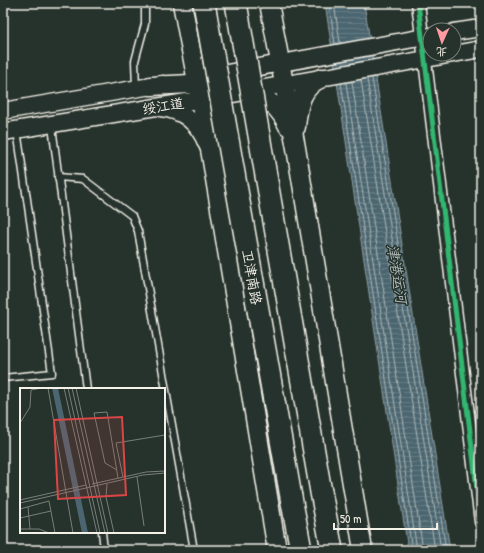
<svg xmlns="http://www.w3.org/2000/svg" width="484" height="553" viewBox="0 0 484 553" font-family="'Patrick Hand','LXGW WenKai TC',sans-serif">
<defs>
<pattern id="water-rules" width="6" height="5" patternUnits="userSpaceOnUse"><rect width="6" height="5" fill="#4b6670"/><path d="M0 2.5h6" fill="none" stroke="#667c84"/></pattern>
</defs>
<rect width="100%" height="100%" fill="#26332d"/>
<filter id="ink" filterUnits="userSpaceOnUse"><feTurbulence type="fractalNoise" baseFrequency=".025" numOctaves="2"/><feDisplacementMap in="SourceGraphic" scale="8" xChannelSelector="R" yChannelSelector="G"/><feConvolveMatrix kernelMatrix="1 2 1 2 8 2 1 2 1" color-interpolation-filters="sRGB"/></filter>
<g filter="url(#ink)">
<!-- water -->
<polygon fill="url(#water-rules)" stroke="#8f9ea0" points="325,3 364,3 450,550 408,550"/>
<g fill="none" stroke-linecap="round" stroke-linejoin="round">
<!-- shore -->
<g stroke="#b0b9b8" stroke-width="1">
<polyline points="329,3 335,44"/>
<polyline points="334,3 340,43"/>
<polyline points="372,78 446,550"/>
<polyline points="367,79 441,550"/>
<polyline points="361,80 435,550"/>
<polyline points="352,82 423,550"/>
<polyline points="341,83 412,550"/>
<polyline points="346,83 417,550"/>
</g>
<!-- lane casing -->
<g stroke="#f4f1e8" stroke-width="9">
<g id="lane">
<polyline points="136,88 135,61 145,24 145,3"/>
<polyline points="52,126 86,389"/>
<polyline points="58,177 83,179 132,216 138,231 194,550"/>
<polyline points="3,378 52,373 17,130"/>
<polyline points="102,532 104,550"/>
</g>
</g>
<!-- street casing -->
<g stroke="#f4f1e8" stroke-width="15">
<polyline id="street" points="418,3 481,522"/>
</g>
<!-- secondary casing -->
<g stroke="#f4f1e8" stroke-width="19">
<g id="secondary">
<polyline points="454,32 481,28"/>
<polyline points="205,77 430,36"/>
<path d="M160,108C183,110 199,124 207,145"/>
<polyline points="3,111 163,84"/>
<polyline points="3,132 199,100 481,49"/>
</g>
</g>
<!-- primary casing -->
<g stroke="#f4f1e8" stroke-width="21">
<g id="primary">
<polyline points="182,3 211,155 277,550"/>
<polyline points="269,3 296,148 363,550"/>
<path d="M150,86C197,84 265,74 288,126"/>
<path d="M296,127C298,106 301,86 322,78"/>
</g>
</g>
<!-- highway casing -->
<g stroke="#f4f1e8" stroke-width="24">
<g id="highway">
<polyline points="321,492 332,550"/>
<polyline points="291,497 301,550"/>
</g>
</g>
<!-- lane -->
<use href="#lane" stroke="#26332d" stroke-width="6"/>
<!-- street -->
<use href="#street" stroke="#26332d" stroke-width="12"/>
<!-- secondary -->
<use href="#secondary" stroke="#26332d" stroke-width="16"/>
<!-- primary -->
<use href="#primary" stroke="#26332d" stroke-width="18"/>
<!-- highway -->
<use href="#highway" stroke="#26332d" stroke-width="21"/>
<!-- highway-bridge casing -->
<g stroke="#f4f1e8" stroke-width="24" stroke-linecap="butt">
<g id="highway-bridge">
<polyline points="204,3 291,497"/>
<polyline points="236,3 321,492"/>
</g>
</g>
<!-- highway-bridge -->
<use href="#highway-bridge" stroke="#26332d" stroke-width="21"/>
<!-- cycleway casing -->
<g stroke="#26332d" stroke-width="8">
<polyline id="cycleway" points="418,3 481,522"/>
</g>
<!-- cycleway -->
<use href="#cycleway" stroke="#33b770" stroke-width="5"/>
</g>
</g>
<g text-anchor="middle" stroke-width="3" stroke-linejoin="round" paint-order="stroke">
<!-- street labels -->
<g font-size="14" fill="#f4f1e8" stroke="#26332d">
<text transform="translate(163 106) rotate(-9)" y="5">绥江道</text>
<text transform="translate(252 277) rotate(80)" y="5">卫津南路</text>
</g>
<!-- water labels -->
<g font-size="15" font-style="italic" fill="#b0b9b8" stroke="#26332d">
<text transform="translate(397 274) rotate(81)" y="5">津港运河</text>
</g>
</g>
<!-- overview -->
<g transform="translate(20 388)">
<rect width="145" height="145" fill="#26332d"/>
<path d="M32,0H38L68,145H62Z" fill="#4b6670"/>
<path fill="none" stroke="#787f78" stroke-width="1" d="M28,0L53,145M44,0L77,145M48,0L80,145M52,0L85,145M56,0L88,145M0,35L10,19L11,2L22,0M97,82L85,75L74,25L87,24L98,90M103,89L96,55L145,47M117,89L124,138M72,96L126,84L145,83M87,96L86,109L94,145M0,112L66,97M0,115L123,87L145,85M8,119L10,141M0,121L29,113L35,145M0,130L31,123M0,141H19L29,145"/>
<path fill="#da4645" fill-opacity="0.15" stroke="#da4645" stroke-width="2" d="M102,29L106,107L38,111L34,32Z"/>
<rect width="145" height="145" fill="none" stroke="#f4f1e8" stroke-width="2"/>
</g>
<!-- margin -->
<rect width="484" height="553" fill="none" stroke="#26332d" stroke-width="16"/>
<rect x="8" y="8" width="468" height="537" fill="none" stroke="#f4f1e8" stroke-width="1.5" filter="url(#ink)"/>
<!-- north arrow -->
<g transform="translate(442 42) rotate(183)"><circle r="19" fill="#26332d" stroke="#787f78"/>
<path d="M0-3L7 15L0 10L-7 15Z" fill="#ff9aa2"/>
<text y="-6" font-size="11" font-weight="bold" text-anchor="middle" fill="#f4f1e8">北</text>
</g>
<!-- scale -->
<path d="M334 523v6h103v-6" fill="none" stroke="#f4f1e8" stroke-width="2"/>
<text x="340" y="523" font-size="12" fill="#f4f1e8" stroke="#26332d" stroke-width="3" paint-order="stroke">50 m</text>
</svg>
